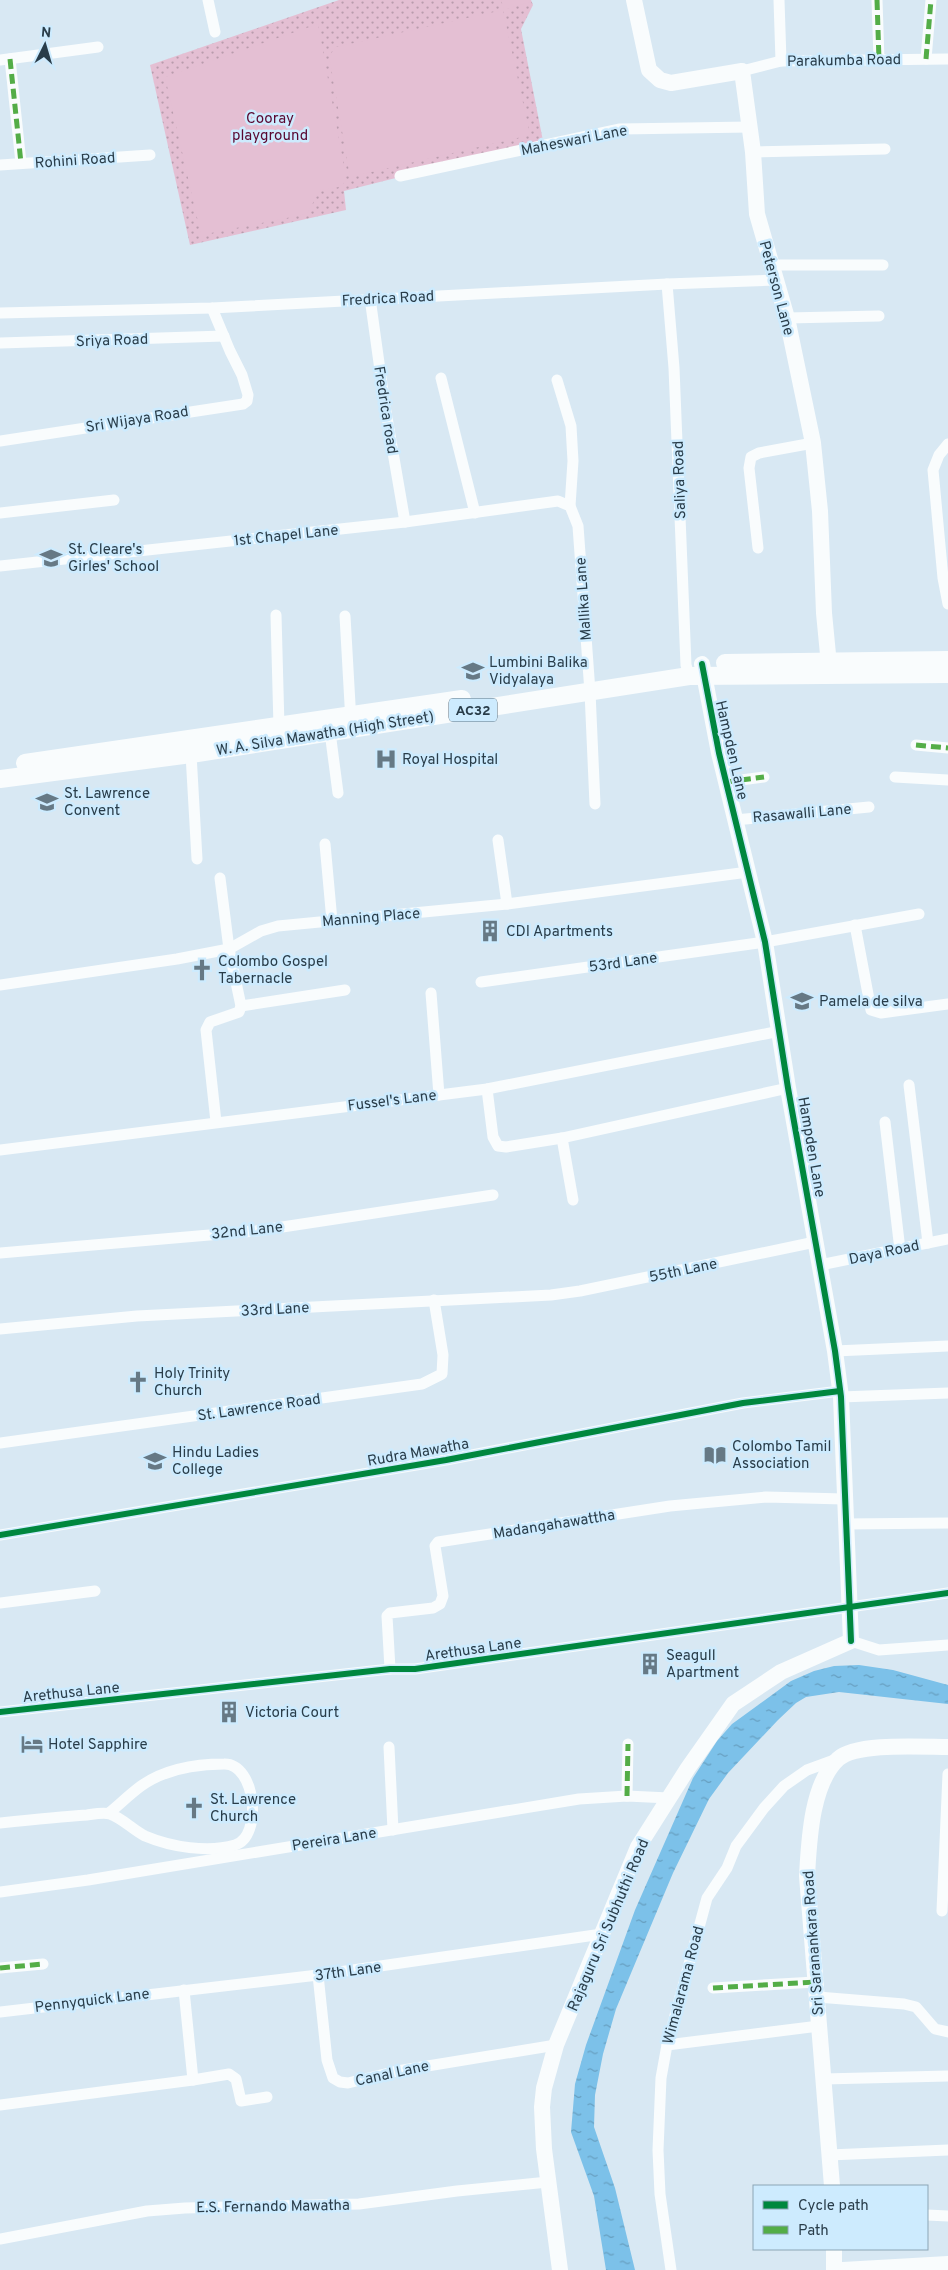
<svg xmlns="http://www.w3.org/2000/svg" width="948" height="2270" viewBox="0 0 948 2270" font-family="Overpass,sans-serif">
<defs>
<pattern id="park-dots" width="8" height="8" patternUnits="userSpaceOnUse" patternTransform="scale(1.25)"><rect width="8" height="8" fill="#e4bfd3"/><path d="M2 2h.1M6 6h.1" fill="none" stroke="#b99cad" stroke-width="1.8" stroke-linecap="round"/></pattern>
<pattern id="water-ripples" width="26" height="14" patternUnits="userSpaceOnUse" patternTransform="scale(1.25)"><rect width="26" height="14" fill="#7cc1e9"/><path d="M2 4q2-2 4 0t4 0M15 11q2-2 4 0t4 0" fill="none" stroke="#669ebf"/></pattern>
</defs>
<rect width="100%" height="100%" fill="#d8e8f3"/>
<!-- park -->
<polygon fill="url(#park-dots)" points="339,0 531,0 533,5 521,29 543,141 344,191 346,210 190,245 150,65"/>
<!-- pitch -->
<g fill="#e4bfd3">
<polygon points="501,0 529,0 530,2 504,10"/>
<polygon points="503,10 530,135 350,177 329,56 336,47"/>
<path d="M318,24L346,178C343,190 331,188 320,190L307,214L201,235L165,77Z"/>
</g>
<!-- water -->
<polygon fill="url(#water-ripples)" points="859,1665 893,1670 948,1685 948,1704 839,1692 806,1697 796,1703 778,1720 728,1773 709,1799 673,1873 616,2009 603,2054 595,2095 594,2127 615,2188 635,2270 606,2270 594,2196 571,2132 575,2084 586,2045 635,1910 693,1778 717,1741 732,1724 791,1681 814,1671 834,1666"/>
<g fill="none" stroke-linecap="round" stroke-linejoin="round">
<!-- street -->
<g stroke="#f9fcfd" stroke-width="11">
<polyline points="208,0 215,32"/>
<polyline points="779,0 781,61"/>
<polyline points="877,0 879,60"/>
<polyline points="10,59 21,163"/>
<polyline points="926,59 931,0"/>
<polyline points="0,60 98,47"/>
<polyline points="742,71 781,61 948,59"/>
<polyline points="753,152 885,149"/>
<polyline points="0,165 150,155"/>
<polyline points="400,176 620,129 750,127"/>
<polyline points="771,265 883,265"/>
<polyline points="667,284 674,368 686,665 689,676"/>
<polyline points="370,298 385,406 405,522"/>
<polyline points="0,313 212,308 667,284 775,280"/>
<polyline points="787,318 879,316"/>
<polyline points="0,343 224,336"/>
<polyline points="441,378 475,513"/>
<polyline points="557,380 571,426 573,461 570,506 578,526 590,692 595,804"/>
<polyline points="0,441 243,404 247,401 248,395 242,375 230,351 212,308"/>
<polyline points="948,444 939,455 933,470 943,578 948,604"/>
<polyline points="0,513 114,500"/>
<polyline points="758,548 749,468 751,457 759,453 813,443"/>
<polyline points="0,566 405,522 558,501 570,506"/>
<polyline points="276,615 279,727"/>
<polyline points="345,616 351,722"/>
<polyline points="330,732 338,793"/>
<polyline points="916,745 948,748"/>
<polyline points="191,754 197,859"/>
<polyline points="895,777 948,780"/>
<polyline points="726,782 764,777"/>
<polyline points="735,820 869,807"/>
<polyline points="498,840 507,904"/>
<polyline points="325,844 332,921"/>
<polyline points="855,925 871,1010 881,1013 948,1004"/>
<polyline points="481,982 765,942 919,914"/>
<polyline points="0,985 177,959 229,949 261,931 278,926 507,904 748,872"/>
<polyline points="431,993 439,1095"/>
<polyline points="241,1006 345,990"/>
<polyline points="909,1085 928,1243"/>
<polyline points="487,1089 493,1137 498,1146 506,1147 562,1138 788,1088"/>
<polyline points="216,1122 206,1030 210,1022 239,1012 241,1006 229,949 220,878"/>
<polyline points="885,1122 900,1250"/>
<polyline points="562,1138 573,1200"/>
<polyline points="0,1150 487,1089 780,1031"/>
<polyline points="0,1253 256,1231 493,1195"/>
<polyline points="820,1265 948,1239"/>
<polyline points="0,1329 137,1316 551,1295 580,1291 815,1242"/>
<polyline points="835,1351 948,1346"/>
<polyline points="841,1397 948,1393"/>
<polyline points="0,1443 422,1384 442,1374 443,1355 434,1300"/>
<polyline points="845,1524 948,1523"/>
<polyline points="0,1535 446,1460 743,1403 840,1391"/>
<polyline points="0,1603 95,1591"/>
<polyline points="851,1641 879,1650 948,1645"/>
<polyline points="390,1669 387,1616 390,1613 433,1608 440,1604 443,1596 435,1546 438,1542 670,1506 766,1497 844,1499"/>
<polyline points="0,1712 390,1669 415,1669 948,1593"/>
<polyline points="389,1747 393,1830"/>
<polyline points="627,1796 628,1744"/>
<path d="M0,1823C29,1820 58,1817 87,1815C94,1814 104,1812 110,1814C122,1818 133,1830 145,1836C171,1847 208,1853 235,1845C263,1837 256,1763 224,1764C196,1764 165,1769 141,1786C130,1794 120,1804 109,1813"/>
<polyline points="0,1892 88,1880 579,1799 627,1796 669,1798"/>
<polyline points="942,1911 948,1774"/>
<polyline points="0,1968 43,1964"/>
<polyline points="318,1975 327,2060 333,2078 340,2082 348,2083 397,2071 556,2045"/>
<polyline points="713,1988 815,1982"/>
<polyline points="818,1997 904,2004 916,2007 935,2029 948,2032"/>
<polyline points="0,2012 318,1975 602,1934"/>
<polyline points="667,2045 819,2026"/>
<polyline points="823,2079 948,2076"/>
<polyline points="193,2080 229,2074 236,2079 241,2101 267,2097"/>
<polyline points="0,2105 193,2080 184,1990"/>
<polyline points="829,2155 948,2150"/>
<polyline points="927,2215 948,2216"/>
<polyline points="0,2239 147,2211 185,2208 359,2204 457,2191 548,2182"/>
<polyline points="671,2270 660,2194 658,2150 661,2078 667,2045 707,1898 727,1868 736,1846 764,1808 784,1786 807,1770 837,1759"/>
</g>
<!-- secondary -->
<g stroke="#f9fcfd" stroke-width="16">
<polyline points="634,0 649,70 660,80 671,83 742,71 753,152 757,214 787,318 813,443 820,511 824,613 830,675"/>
<path d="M832,2186L807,1876C809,1842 811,1784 838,1759C856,1742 924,1747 948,1747"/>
<polyline points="560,2270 544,2149 542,2107 544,2088 556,2045 638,1847 688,1768 733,1704 781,1672 851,1641 841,1397 835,1351 788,1088 765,942 719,753 702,664"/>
<polyline points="834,2270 834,2249"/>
<polyline points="843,2270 948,2264"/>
</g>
<!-- primary -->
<g stroke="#f9fcfd" stroke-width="18">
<polyline points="725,663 948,660"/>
<polyline points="25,763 462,699"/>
<polyline points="0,779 191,754 689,676 948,674"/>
</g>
<!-- quiet -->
<g stroke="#53ad47" stroke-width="5" stroke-dasharray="10 5" stroke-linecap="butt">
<polyline points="877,0 879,60"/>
<polyline points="10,59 21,163"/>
<polyline points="926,59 931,0"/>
<polyline points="916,745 948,748"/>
<polyline points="726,782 764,777"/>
<polyline points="627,1796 628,1744"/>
<polyline points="0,1968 43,1964"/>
<polyline points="713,1988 815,1982"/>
</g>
<!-- cycleway casing -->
<g stroke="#cdebfe" stroke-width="9">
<g id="cycleway">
<polyline points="702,664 719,753 765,942 788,1088 835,1351 841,1397 851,1641"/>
<polyline points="0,1535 446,1460 743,1403 840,1391"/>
<polyline points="0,1712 390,1669 415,1669 948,1593"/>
</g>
</g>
<!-- cycleway -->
<use href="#cycleway" stroke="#00873e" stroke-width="6"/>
</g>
<!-- icons -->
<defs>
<g id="school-bare" transform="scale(1.725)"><path d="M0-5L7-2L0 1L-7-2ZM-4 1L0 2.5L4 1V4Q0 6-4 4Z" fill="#667985" stroke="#cdebfe" stroke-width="2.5" paint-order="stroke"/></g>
<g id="hospital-bare" transform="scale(1.725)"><path d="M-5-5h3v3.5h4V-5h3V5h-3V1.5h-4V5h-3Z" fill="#667985" stroke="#cdebfe" stroke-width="2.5" paint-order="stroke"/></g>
<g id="building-bare" transform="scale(1.725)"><path d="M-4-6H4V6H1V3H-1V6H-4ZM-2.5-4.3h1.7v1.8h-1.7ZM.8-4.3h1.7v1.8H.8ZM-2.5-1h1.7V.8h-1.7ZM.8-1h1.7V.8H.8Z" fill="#667985" stroke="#cdebfe" stroke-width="2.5" paint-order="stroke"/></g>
<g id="church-bare" transform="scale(1.725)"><path d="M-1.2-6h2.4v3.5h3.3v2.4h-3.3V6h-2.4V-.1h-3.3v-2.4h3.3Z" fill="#667985" stroke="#cdebfe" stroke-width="2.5" paint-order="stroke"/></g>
<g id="library-bare" transform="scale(1.725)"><path d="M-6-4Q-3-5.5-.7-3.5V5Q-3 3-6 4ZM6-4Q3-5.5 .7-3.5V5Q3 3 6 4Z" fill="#667985" stroke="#cdebfe" stroke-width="2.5" paint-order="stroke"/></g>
<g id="hotel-bare" transform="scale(1.725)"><path d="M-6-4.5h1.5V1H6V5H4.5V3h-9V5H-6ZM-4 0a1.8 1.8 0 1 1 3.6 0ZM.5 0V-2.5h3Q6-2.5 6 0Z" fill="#667985" stroke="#cdebfe" stroke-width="2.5" paint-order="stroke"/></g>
</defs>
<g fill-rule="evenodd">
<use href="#school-bare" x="51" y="558"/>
<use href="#school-bare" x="473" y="671"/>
<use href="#hospital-bare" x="386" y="759"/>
<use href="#school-bare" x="47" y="802"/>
<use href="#building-bare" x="490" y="931"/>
<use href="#church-bare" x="202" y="970"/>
<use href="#school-bare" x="802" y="1001"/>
<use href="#church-bare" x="138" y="1382"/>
<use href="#library-bare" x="715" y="1455"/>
<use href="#school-bare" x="155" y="1461"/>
<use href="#building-bare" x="650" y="1664"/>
<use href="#building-bare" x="229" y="1712"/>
<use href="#hotel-bare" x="32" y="1744"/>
<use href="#church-bare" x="194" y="1808"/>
</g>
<g text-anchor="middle" stroke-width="5" stroke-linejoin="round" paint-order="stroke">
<!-- shield labels -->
<rect fill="#cdebfe" stroke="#5a7180" stroke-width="1" x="449" y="698.5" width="48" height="23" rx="4"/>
<g font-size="14" font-weight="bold" fill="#293d4a">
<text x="473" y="715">AC32</text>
</g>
<!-- street labels -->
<g font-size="15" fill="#293d4a" stroke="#cdebfe">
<text transform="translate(844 60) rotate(-1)" y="5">Parakumba Road</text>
<text transform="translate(574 140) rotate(-11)" y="5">Maheswari Lane</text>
<text transform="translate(75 160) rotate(-4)" y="5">Rohini Road</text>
<text transform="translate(777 288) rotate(75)" y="5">Peterson Lane</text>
<text transform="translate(388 298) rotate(-3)" y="5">Fredrica Road</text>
<text transform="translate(112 340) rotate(-2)" y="5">Sriya Road</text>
<text transform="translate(386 410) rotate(81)" y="5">Fredrica road</text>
<text transform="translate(137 419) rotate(-9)" y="5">Sri Wijaya Road</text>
<text transform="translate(679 480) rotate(-92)" y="5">Saliya Road</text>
<text transform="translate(286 535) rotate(-6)" y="5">1st Chapel Lane</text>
<text transform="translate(583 599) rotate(-94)" y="5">Mallika Lane</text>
<text transform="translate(325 733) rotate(-9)" y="5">W. A. Silva Mawatha (High Street)</text>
<text transform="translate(732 750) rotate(77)" y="5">Hampden Lane</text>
<text transform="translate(802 813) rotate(-5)" y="5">Rasawalli Lane</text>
<text transform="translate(371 917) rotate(-5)" y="5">Manning Place</text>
<text transform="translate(623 962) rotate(-8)" y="5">53rd Lane</text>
<text transform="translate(392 1100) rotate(-7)" y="5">Fussel's Lane</text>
<text transform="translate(812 1147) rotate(80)" y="5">Hampden Lane</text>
<text transform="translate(247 1230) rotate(-6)" y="5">32nd Lane</text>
<text transform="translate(884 1252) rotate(-12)" y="5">Daya Road</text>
<text transform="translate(683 1270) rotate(-12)" y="5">55th Lane</text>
<text transform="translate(275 1309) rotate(-3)" y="5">33rd Lane</text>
<text transform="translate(259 1407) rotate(-8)" y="5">St. Lawrence Road</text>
<text transform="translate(418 1452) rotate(-10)" y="5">Rudra Mawatha</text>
<text transform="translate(554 1524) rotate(-9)" y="5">Madangahawattha</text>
<text transform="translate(473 1649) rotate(-8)" y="5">Arethusa Lane</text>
<text transform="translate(71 1692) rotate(-6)" y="5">Arethusa Lane</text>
<text transform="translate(334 1839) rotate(-9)" y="5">Pereira Lane</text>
<text transform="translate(608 1925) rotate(-67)" y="5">Rajaguru Sri Subhuthi Road</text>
<text transform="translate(813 1943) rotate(-94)" y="5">Sri Saranankara Road</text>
<text transform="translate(348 1971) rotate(-8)" y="5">37th Lane</text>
<text transform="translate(683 1985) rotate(-75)" y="5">Wimalarama Road</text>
<text transform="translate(92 2000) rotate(-7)" y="5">Pennyquick Lane</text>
<text transform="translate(392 2073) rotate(-12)" y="5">Canal Lane</text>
<text transform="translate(273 2206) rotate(-1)" y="5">E.S. Fernando Mawatha</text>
</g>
<!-- park labels -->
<g font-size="15" fill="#590730" stroke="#cdebfe">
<text x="270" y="123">Cooray<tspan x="270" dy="17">playground</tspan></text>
</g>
<!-- poi labels -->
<g font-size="15" fill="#293d4a" stroke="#cdebfe" text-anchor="start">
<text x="68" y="554">St. Cleare's<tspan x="68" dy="17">Girles' School</tspan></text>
<text x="489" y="667">Lumbini Balika<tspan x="489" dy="17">Vidyalaya</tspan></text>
<text x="402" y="764">Royal Hospital</text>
<text x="64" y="798">St. Lawrence<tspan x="64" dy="17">Convent</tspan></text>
<text x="506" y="936">CDI Apartments</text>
<text x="218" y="966">Colombo Gospel<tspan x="218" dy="17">Tabernacle</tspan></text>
<text x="819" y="1006">Pamela de silva</text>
<text x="154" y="1378">Holy Trinity<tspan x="154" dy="17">Church</tspan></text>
<text x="732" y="1451">Colombo Tamil<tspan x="732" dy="17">Association</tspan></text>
<text x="172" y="1457">Hindu Ladies<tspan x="172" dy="17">College</tspan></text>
<text x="666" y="1660">Seagull<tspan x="666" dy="17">Apartment</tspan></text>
<text x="245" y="1717">Victoria Court</text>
<text x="48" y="1749">Hotel Sapphire</text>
<text x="210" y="1804">St. Lawrence<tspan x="210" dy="17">Church</tspan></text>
</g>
</g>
<!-- legend -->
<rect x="753" y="2185" width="175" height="65" fill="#cdebfe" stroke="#8ba5b6"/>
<rect x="763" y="2201" width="25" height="8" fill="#00873e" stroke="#8ba5b6"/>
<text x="798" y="2210" font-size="15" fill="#293d4a">Cycle path</text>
<rect x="763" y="2226" width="25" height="8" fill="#53ad47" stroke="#8ba5b6"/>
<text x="798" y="2235" font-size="15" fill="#293d4a">Path</text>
<!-- north arrow -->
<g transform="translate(45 45) rotate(5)" stroke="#cdebfe" stroke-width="4" paint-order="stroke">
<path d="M0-4L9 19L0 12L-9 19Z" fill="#293d4a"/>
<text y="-8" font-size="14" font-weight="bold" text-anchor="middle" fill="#293d4a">N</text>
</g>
</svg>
